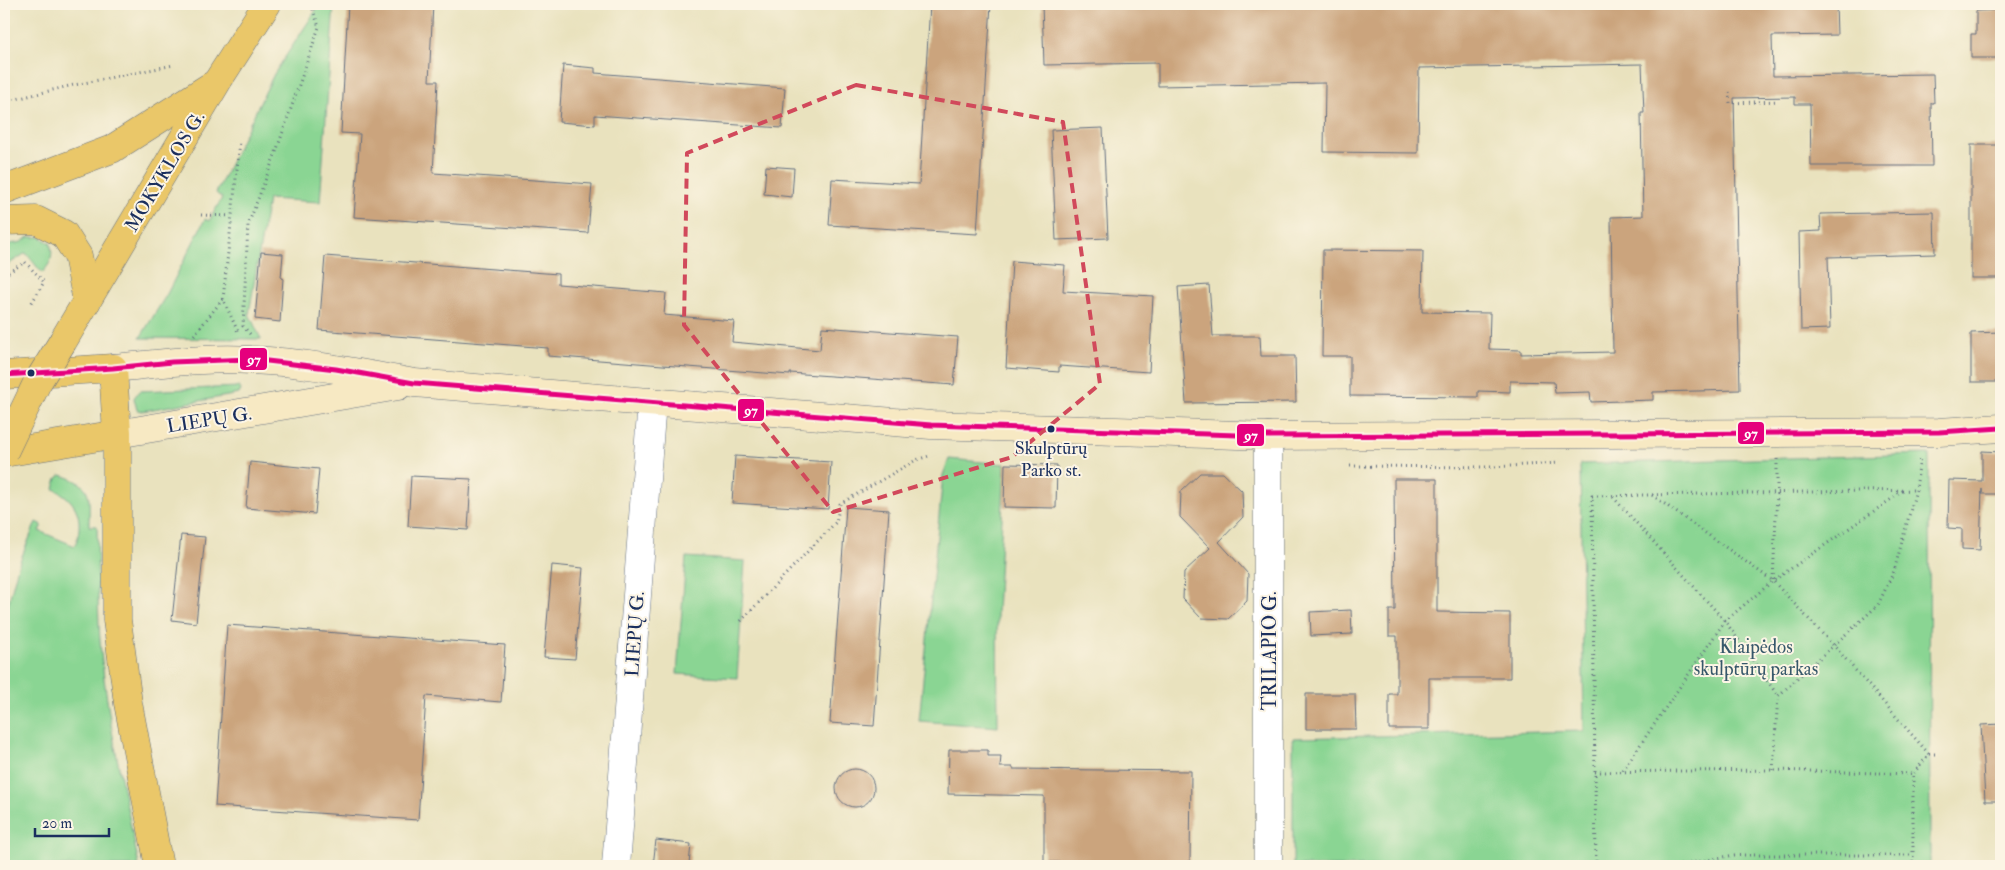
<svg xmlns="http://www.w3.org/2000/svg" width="2005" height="870" viewBox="0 0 2005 870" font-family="'IM FELL Double Pica',serif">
<rect width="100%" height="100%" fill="#fcf5e5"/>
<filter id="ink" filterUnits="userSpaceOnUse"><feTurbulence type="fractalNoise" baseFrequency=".02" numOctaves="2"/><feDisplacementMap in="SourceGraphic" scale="10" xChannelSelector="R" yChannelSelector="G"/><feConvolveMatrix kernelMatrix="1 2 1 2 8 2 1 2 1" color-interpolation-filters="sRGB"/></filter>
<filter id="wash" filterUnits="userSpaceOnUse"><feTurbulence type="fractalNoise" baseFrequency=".0096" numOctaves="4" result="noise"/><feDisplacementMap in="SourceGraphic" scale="20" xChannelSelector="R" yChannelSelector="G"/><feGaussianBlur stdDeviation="1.12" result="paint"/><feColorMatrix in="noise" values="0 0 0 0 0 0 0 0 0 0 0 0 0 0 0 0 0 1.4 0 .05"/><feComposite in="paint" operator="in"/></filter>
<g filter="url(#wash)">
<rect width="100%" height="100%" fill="#e9e2be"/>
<!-- green -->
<g fill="#8ad593" stroke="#528278">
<polygon points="320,4 334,4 320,202 268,199 249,314 261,339 140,338 167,294 205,219 209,221 222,198 216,193 274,74"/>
<path d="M28,237H40L50,243C54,257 51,263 42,273L26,253L4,267V245L22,242Z"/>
<polygon points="239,387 241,390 239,394 142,411 137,410 134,398 139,391"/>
<polygon points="1929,454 1930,866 1293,866 1293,738 1584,731 1580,464"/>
<polygon points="949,459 1005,464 997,612 998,727 919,721 943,475"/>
<path d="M61,475C94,485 89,495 89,526H97C98,568 97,610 101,652C108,724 125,795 139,866H4V621L18,566L36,522L42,525L39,531L75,546C84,521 79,501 54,489L57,478Z"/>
<polygon points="686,557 745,561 737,678 677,674"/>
</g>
<g id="blocks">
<!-- building -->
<g fill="#cba47d">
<polygon points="348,4 433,4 429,81 438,81 433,173 592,184 588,233 354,217 360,134 341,133"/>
<polygon points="930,4 991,4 977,234 829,225 832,179 919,184"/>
<polygon points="1042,4 1836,4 1837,35 1772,36 1773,76 1933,74 1934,103 1931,103 1932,166 1811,166 1810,104 1795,104 1795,97 1734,98 1740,390 1653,392 1653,400 1591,402 1590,392 1555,393 1554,382 1510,381 1510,392 1478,391 1478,397 1350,396 1350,356 1322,356 1323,250 1423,251 1422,312 1490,313 1489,349 1521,350 1521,354 1613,352 1611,217 1643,216 1641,113 1644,113 1642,64 1419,68 1418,153 1324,152 1325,83 1158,86 1158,63 1044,65"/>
<polygon points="2001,10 2001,58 1971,58 1971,34 1976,34 1976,11"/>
<polygon points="563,65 595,68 595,73 785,88 782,128 595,115 595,125 559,122"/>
<polygon points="1103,128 1108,238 1056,240 1051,130"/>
<rect x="1971" y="145" width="30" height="133"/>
<polygon points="766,166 794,168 792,197 764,194"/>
<polygon points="1934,212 1935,254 1828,257 1830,329 1801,330 1799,232 1821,231 1820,214"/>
<polygon points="261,252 283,254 281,278 283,278 280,322 255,319"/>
<polygon points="325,256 558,274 558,284 666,293 664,315 734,321 732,342 820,350 822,327 958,337 954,385 790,373 790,375 548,356 548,348 319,330"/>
<polygon points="1012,261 1065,265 1063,291 1153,296 1149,372 1059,366 1059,372 1006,368"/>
<polygon points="1209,285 1213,336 1260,336 1261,356 1295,356 1296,402 1186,403 1178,287"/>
<polygon points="2001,332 2001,382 1971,382 1971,333"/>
<polygon points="1982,451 2001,452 2001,494 1982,494 1982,489 1980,550 1962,549 1962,529 1948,528 1949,480 1982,481"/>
<polygon points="735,456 831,462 828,509 732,503"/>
<polygon points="250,462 319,469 315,514 246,508"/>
<polygon points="1005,464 1057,465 1056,508 1004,507"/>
<polygon points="1200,473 1223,473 1242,491 1243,517 1219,542 1248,574 1247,601 1228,619 1201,618 1183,599 1184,572 1210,548 1180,517 1181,491"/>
<polygon points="411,476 471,479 468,530 408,526"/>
<polygon points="1394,479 1437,479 1437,612 1510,613 1510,678 1429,678 1429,729 1389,729 1389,694 1397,694 1397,636 1389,636 1389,610 1395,610"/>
<polygon points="846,507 889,510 874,726 830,723"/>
<polygon points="181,535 205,537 196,623 172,620"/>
<polygon points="552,565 583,568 575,659 544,657"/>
<polygon points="1351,610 1352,634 1311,636 1310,612"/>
<polygon points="227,625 505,645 501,702 426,696 418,820 215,806"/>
<polygon points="1306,694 1355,694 1356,729 1306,729"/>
<polygon points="2001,724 2001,801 1985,801 1981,725"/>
<polygon points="949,750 988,750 988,756 1001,756 1000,767 1013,767 1013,769 1191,771 1190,863 1044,862 1044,796 948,794"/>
<circle cx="855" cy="788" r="19"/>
<polygon points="656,840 691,844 689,865 679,863 678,866 653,866"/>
</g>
</g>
</g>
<g filter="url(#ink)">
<use href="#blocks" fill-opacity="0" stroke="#636e80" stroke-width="1"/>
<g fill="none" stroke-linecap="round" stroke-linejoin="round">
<!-- street casing -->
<g stroke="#636e80" stroke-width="29">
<g id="street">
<polyline points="616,866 652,402"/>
<polyline points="1268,866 1268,436"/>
</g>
</g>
<!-- secondary casing -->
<g stroke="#636e80" stroke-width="29">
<g id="secondary">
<path d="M113,368C157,364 207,357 251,360C306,362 360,373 414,383L931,425L1268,436L1939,432L2001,428"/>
<polyline points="117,434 398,386"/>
</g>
</g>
<!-- primary casing -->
<g stroke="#636e80" stroke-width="29">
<g id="primary">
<polyline points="4,190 112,149 211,86"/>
<polyline points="4,221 36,220 64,234 78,256 87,301"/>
<polyline points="63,341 217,82 267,4"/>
<polyline points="4,375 113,368 117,434 117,620 128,703 159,866"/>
<polyline points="4,453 117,434"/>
</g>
</g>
<!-- path -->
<g stroke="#636e80" stroke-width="3" stroke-dasharray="1 4" stroke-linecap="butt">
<polyline points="1729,92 1730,103 1778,101"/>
<polyline points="4,102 69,86 174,65"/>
<polyline points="201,215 231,216"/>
<polyline points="4,275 25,262 44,282 31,304"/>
<polyline points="223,299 240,141"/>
<polyline points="250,334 243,326 248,225 276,152 319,27 311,4"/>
<polyline points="194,335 223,299 239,334"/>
<polyline points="1350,466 1493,467 1559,463"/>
<polyline points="1652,495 1773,581 1834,646 1929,754 1913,774"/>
<polyline points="1613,497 1725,621 1778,696"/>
<polyline points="1773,580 1777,493 1777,459"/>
<polyline points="741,621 836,522 840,504 916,460 929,456"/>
<polyline points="1929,754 1939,754"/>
<polyline points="1623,770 1725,621 1773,581 1903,491"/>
<polyline points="1773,770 1778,696 1878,605 1894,571 1916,490 1920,457"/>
<polyline points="1595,772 1773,770 1913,774 1913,866"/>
<polyline points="1596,866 1592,496 1916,490"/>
<polyline points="1675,866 1734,855 1914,855"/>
</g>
<!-- street -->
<use href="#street" stroke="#fff" stroke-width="28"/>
<!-- secondary -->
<use href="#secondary" stroke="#f7e9c3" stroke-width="28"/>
<!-- primary -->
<use href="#primary" stroke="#eac769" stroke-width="28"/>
<!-- primary-bridge casing -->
<g stroke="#636e80" stroke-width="29" stroke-linecap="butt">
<polyline id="primary-bridge" points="4,452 37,383 63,341"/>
</g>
<!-- primary-bridge -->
<use href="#primary-bridge" stroke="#eac769" stroke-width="28"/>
<!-- bus-1 casing -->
<g stroke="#fcf5e5" stroke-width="9">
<polyline id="bus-1" points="4,375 113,368 172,362 250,359 336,369 414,383 931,425 1268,436 1939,432 2001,428"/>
</g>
<!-- bus-1 -->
<use href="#bus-1" stroke="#e5007d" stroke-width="5"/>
</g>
</g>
<!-- marked area -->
<path fill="none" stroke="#d1495b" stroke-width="4" stroke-dasharray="10 6" stroke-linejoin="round" d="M856,85L1063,122L1100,384L1012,457L833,512L684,325L687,153Z"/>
<!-- markers -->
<g fill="#1b2f5e" stroke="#fcf5e5" stroke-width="2">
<circle cx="31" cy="373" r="4.5"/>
<circle cx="1051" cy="429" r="4.5"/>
</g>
<g text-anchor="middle" stroke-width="4" stroke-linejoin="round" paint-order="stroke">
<!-- bus labels -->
<g font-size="18" fill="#1b2f5e" stroke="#fcf5e5">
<text x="1051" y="454">Skulptūrų<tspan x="1051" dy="22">Parko st.</tspan></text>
</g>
<!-- street labels -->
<g font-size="19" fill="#1b2f5e" stroke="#fcf5e5">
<text transform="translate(164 171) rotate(-59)" y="7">MOKYKLOS G.</text>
<text transform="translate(209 419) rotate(-9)" y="7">LIEPŲ G.</text>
<text transform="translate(634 634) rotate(-86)" y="7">LIEPŲ G.</text>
<text transform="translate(1269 651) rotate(-90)" y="7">TRILAPIO G.</text>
</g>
<!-- park labels -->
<g font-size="19" fill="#37586b" stroke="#fcf5e5">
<text x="1756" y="653">Klaipėdos<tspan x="1756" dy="22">skulptūrų parkas</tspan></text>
</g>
</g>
<g stroke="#fcf5e5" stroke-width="2">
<rect x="239" y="347" width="29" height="24" rx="5" fill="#e5007d"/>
<rect x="737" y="398" width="28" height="24" rx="5" fill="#e5007d"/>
<rect x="1737" y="421" width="28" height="24" rx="5" fill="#e5007d"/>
<rect x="1236" y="423" width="29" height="24" rx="5" fill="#e5007d"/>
</g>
<g font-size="14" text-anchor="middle" font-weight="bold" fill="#fff">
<text x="254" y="364">97</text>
<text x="751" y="415">97</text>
<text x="1751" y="438">97</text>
<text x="1251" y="440">97</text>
</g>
<!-- margin -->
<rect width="2005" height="870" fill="none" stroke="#fcf5e5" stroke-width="20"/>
<!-- scale -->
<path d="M35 828v8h74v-8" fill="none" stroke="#1b2f5e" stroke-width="2.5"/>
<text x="42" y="828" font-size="15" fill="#1b2f5e" stroke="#fcf5e5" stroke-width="4" paint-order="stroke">20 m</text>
</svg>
